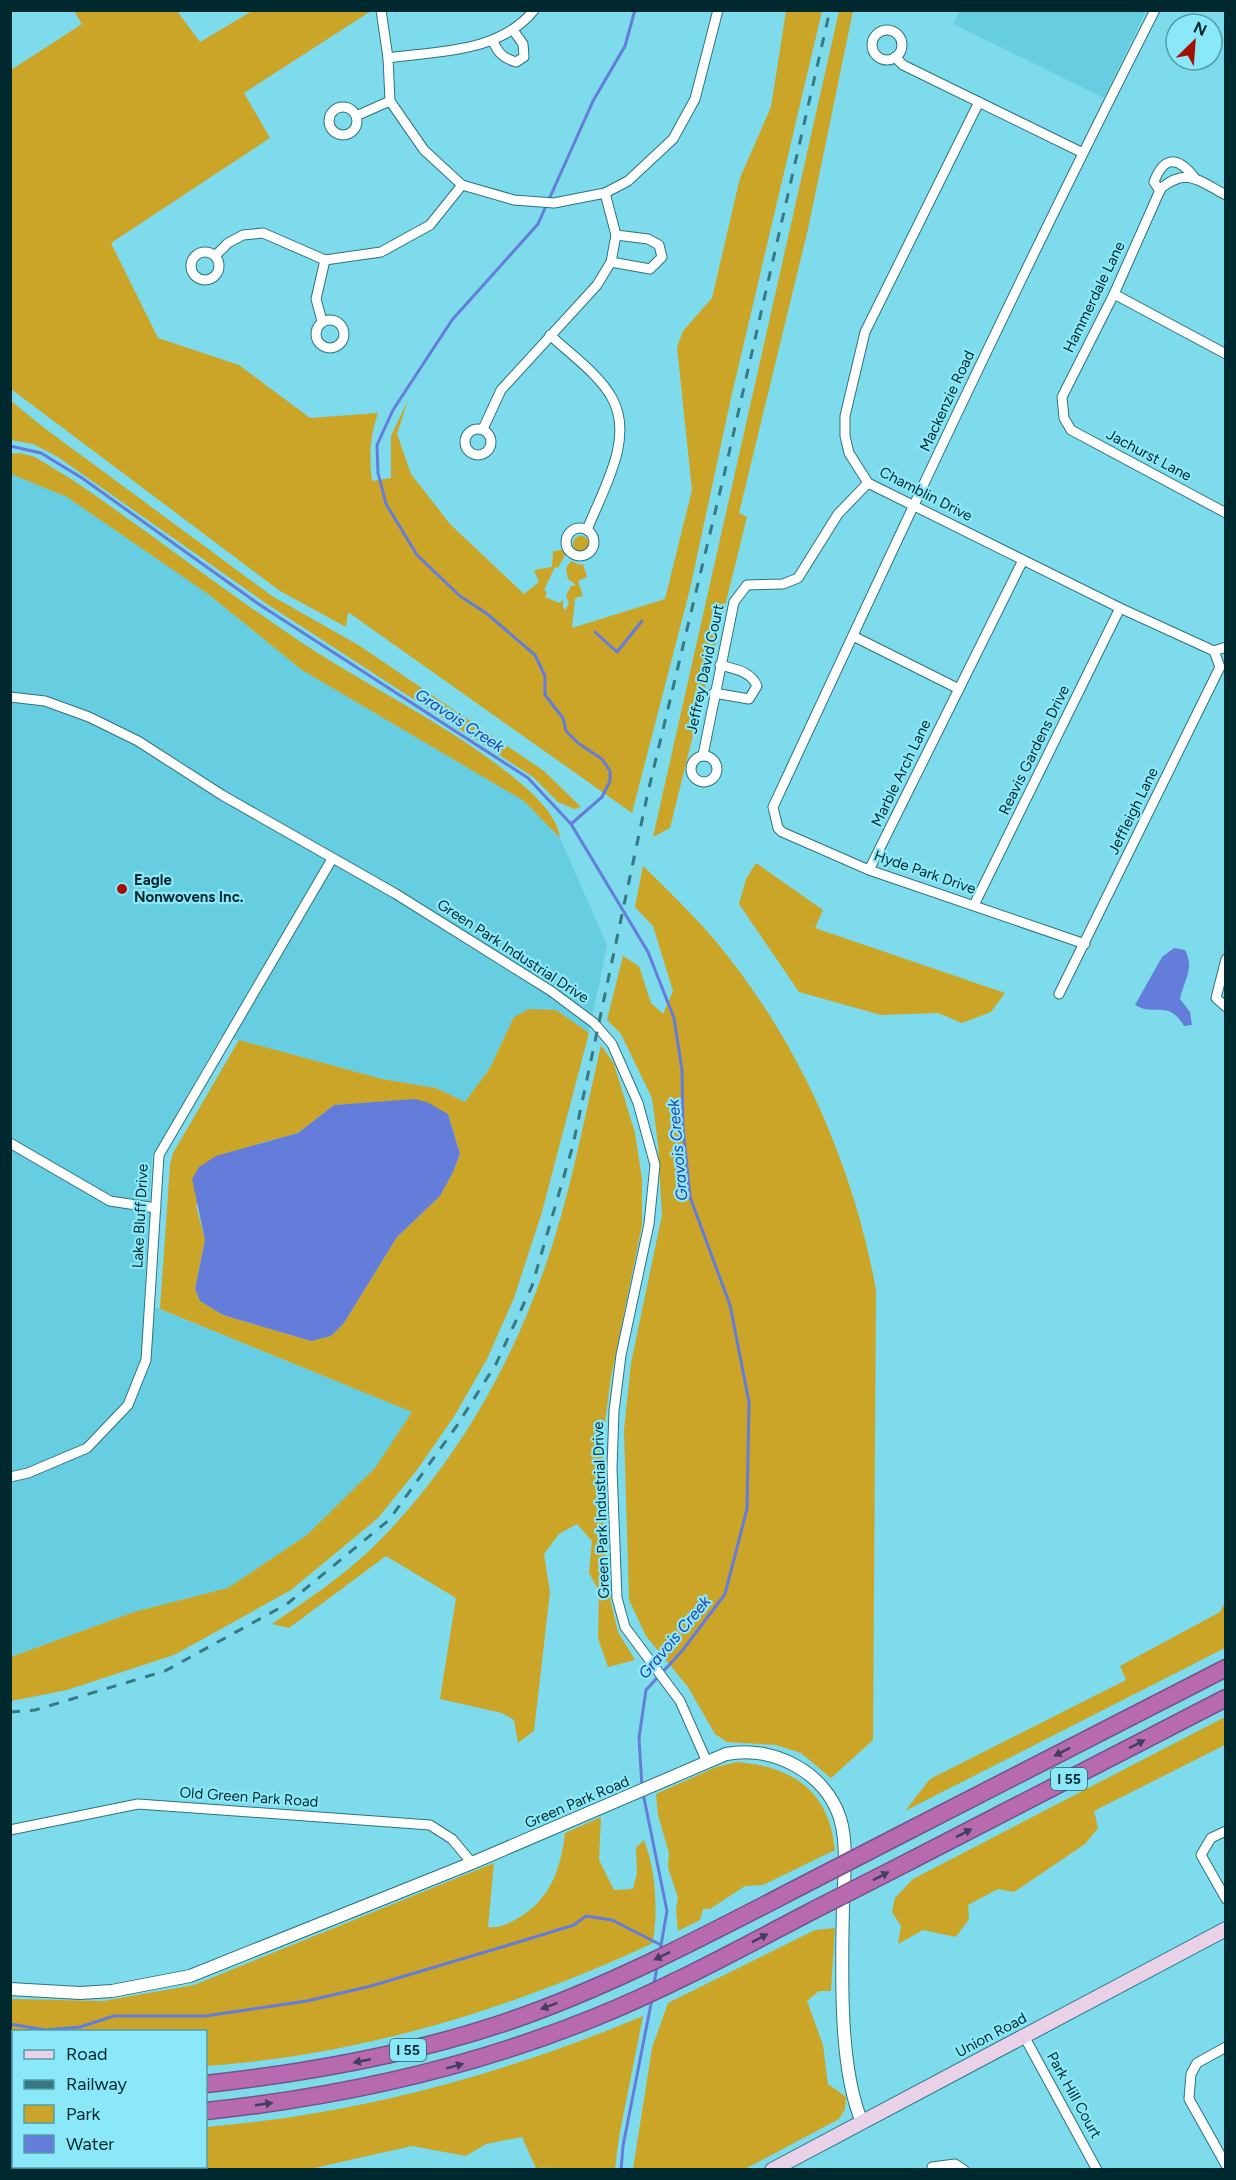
<svg xmlns="http://www.w3.org/2000/svg" width="1236" height="2180" viewBox="0 0 1236 2180" font-family="Figtree,sans-serif">
<rect width="100%" height="100%" fill="#7edbeb"/>
<!-- built -->
<g fill="#67cee1">
<polygon points="960,10 1145,10 1146,11 1104,98 953,24"/>
<polygon points="11,474 67,497 208,594 302,670 524,801 560,838 607,945 589,1033 556,1010 514,1017 490,1068 465,1102 436,1088 382,1079 221,1036 152,1157 144,1303 412,1412 375,1468 307,1535 228,1588 134,1612 11,1657"/>
</g>
<!-- green -->
<g fill="#cba527" fill-rule="evenodd">
<path d="M74,11H177L200,42L252,11H371L244,93L270,138L111,243L158,338L239,365L310,418L378,413C370,436 369,457 372,481L391,478V436L408,400L397,434L411,474L450,524L524,594L539,582L534,570L552,567L553,551L563,550L565,555L558,568L555,567L544,590L547,592L545,597L559,603L563,600V608L566,610L569,603L566,596L571,586L576,585L568,579L566,568L571,561L580,565L583,564L587,577L578,581L583,596L575,598L572,628L665,599L692,490L677,347L683,331L712,298L740,178L771,107L786,11H822L731,398L690,589L632,813L348,612L346,627L280,591L11,389V70L82,24Z"/>
<polygon points="839,11 853,11 808,229 739,513 747,517 670,828 653,837"/>
<polygon points="10,400 43,427 272,596 360,646 544,771 581,807 574,809 558,802 533,777 267,604 58,457 33,444 11,440"/>
<path d="M20,453L35,457L71,479C150,532 225,592 304,644C375,691 453,727 518,781C535,795 558,817 560,838L524,801L302,670L208,594L67,497L11,474V454Z"/>
<circle cx="581" cy="544" r="8"/>
<polygon points="756,863 823,910 815,928 1005,993 991,1012 962,1023 938,1013 881,1015 799,992 739,904 746,879"/>
<path d="M643,866C674,896 707,928 733,963C805,1056 855,1173 876,1290L873,1740L831,1778L801,1753L776,1745L727,1742L715,1734L688,1687L646,1636L629,1600L624,1430L631,1363L662,1215L658,1144L652,1098L621,1034L607,1020L623,956L639,966L651,1003L663,1014L673,991L653,926L635,907Z"/>
<path d="M529,1009L556,1010L589,1033L542,1212L514,1298L487,1359L455,1415L417,1470L378,1518L291,1590L174,1655L67,1690L11,1701V1657L134,1612L228,1588L307,1535L375,1468L412,1412L160,1309L170,1165L173,1153L239,1040L382,1079L436,1088L465,1102L490,1068L514,1017ZM392,1101L448,1114L460,1154L453,1172L440,1196L397,1237L344,1323L331,1336L311,1341L223,1315L200,1301L195,1289L205,1240L196,1205L257,1144L298,1133L334,1105Z"/>
<path d="M601,1045L614,1064L635,1133L642,1179V1225L611,1377L603,1437V1521L611,1603L618,1632L635,1660L608,1667L598,1638L599,1591L589,1573L592,1541L577,1524L559,1534L544,1554L550,1592L534,1731L518,1743L514,1720L502,1713L440,1699L456,1598L386,1556L289,1628L272,1624C306,1601 340,1578 370,1550C449,1474 508,1373 544,1270C570,1197 584,1120 601,1045Z"/>
<polygon points="1225,1602 1225,1648 905,1811 930,1779 1126,1680 1120,1666 1220,1612"/>
<polygon points="1225,1717 1225,1745 1094,1811 1098,1828 1085,1844 1014,1892 998,1889 968,1905 969,1919 956,1937 923,1930 898,1944 901,1926 892,1912 895,1898 913,1879"/>
<path d="M737,1762C794,1767 829,1791 835,1850L763,1885L745,1886L710,1909H703L700,1920L678,1931L676,1909L678,1898L668,1867L669,1853L658,1815L656,1794L716,1767Z"/>
<path d="M601,1817L599,1860L614,1890L633,1889L637,1873L636,1848L644,1840C656,1871 658,1910 653,1943C512,2009 362,2055 206,2066V2032H14L13,2059H11V1999L103,2001L194,1985L494,1863L488,1927C499,1928 505,1925 515,1920C549,1902 561,1870 565,1833Z"/>
<polygon points="835,1928 831,1991 819,1991 807,2001 823,2045 828,2084 846,2097 845,2109 839,2119 745,2169 633,2169 652,2048 668,2003 815,1930"/>
<path d="M643,2016L619,2137L615,2169C588,2170 563,2167 536,2168L522,2137L486,2144L466,2156L412,2146L310,2169H11V2130H13L14,2166H206V2127C358,2114 502,2075 643,2016Z"/>
</g>
<!-- water -->
<g fill="#657dda">
<path d="M1174,948L1185,950C1195,969 1184,979 1180,999L1190,1012L1192,1025L1184,1026C1168,999 1155,1017 1135,1005L1162,957Z"/>
<polygon points="414,1099 427,1102 448,1114 460,1154 453,1172 440,1196 397,1237 344,1323 331,1336 311,1341 223,1315 200,1301 195,1289 205,1240 192,1179 199,1167 216,1156 298,1133 334,1105"/>
</g>
<g fill="none" stroke-linecap="round" stroke-linejoin="round">
<!-- stream -->
<g stroke="#657dda" stroke-width="3">
<polyline points="10,446 41,453 82,478 260,605 528,778 571,824 648,952 674,1018 682,1070 683,1128 690,1197 730,1305 749,1402 747,1509 725,1594 682,1651 646,1690 639,1738 642,1787"/>
<polyline points="595,632 617,652 642,621"/>
<polyline points="571,824 602,797 610,781 610,771 602,759 578,743 566,731 563,718 545,695 545,676 535,655 486,613 460,596 417,555 386,504 378,473 377,445 393,410 452,320 538,224 593,101 625,46 635,10"/>
<polyline points="643,1793 667,1911 660,1951"/>
<polyline points="654,1984 657,1967"/>
<polyline points="10,2024 45,2030 80,2027 114,2016 205,2016 307,2001 371,1986 522,1941 574,1925 586,1916 612,1920 661,1945"/>
<polyline points="621,2170 623,2146 652,1999"/>
</g>
<!-- minor casing -->
<g stroke="#2b7480" stroke-width="11">
<g id="minor">
<polyline points="381,10 388,58 390,101 424,150 462,185 514,200 554,203 605,193 628,181 673,139 695,99 718,10"/>
<circle cx="887" cy="45" r="15"/>
<path d="M493,41C498,53 503,58 516,62L524,57L523,44L513,30"/>
<polyline points="895,57 903,65 1083,153"/>
<path d="M388,58C437,51 500,53 534,10"/>
<polyline points="979,102 865,332 845,416 845,436 849,453 868,483 1120,608 1214,651"/>
<circle cx="343" cy="121" r="14"/>
<polyline points="356,116 390,101"/>
<path d="M1160,191L1154,182C1164,155 1178,157 1194,177"/>
<path d="M1226,195C1199,181 1188,167 1161,188L1114,294L1062,397L1064,418L1071,430L1226,513"/>
<circle cx="205" cy="266" r="14"/>
<polyline points="215,256 228,243 243,235 263,233 325,260 381,252 430,225 462,185"/>
<polyline points="611,262 650,269 662,257 659,245 648,239 616,235"/>
<polyline points="1114,294 1226,354"/>
<circle cx="330" cy="334" r="14"/>
<polyline points="322,321 316,299 325,260"/>
<path d="M550,335C570,354 599,374 612,398C635,439 602,491 587,530"/>
<circle cx="478" cy="442" r="13"/>
<polyline points="483,429 501,390 597,285 611,262 616,235 605,193"/>
<circle cx="580" cy="542" r="14"/>
<polyline points="853,636 959,689"/>
<path d="M714,693L749,699L757,686C751,671 734,669 720,665"/>
<polyline points="10,697 45,701 89,717 138,741 222,795 396,894 551,991 594,1023 612,1044 638,1103 655,1165 649,1224 621,1355 614,1411 612,1468 617,1598 625,1627 680,1701 707,1762"/>
<polyline points="703,755 734,602 747,585 783,584 798,578 838,514 868,483"/>
<circle cx="704" cy="769" r="13"/>
<polyline points="869,870 1023,560"/>
<polyline points="974,905 1120,608"/>
<path d="M1085,944L869,870L782,832L778,828L773,807C897,540 1021,273 1155,10"/>
<polyline points="1226,959 1216,998 1226,1007"/>
<polyline points="1059,994 1220,667 1214,651 1226,647"/>
<polyline points="10,1143 110,1201 156,1208"/>
<polyline points="10,1477 28,1473 87,1448 128,1405 146,1360 159,1155 332,859"/>
<polyline points="10,1830 138,1804 430,1825 452,1839 472,1863"/>
<polyline points="1226,1831 1211,1838 1201,1855 1226,1899"/>
<polyline points="1024,2036 1097,2170"/>
<polyline points="1226,2047 1197,2063 1191,2074 1189,2099 1226,2165"/>
<polyline points="932,2167 955,2164 964,2170"/>
</g>
</g>
<!-- tertiary casing -->
<g stroke="#2b7480" stroke-width="14">
<path id="tertiary" d="M10,1989L80,1993L112,1991L190,1976L472,1863L726,1754C773,1745 825,1772 840,1818C848,1845 844,1876 843,1904C842,1966 838,2067 862,2122"/>
</g>
<!-- secondary casing -->
<g stroke="#2b7480" stroke-width="16">
<polyline id="secondary" points="772,2170 1226,1929"/>
</g>
<!-- motorway casing -->
<g stroke="#775383" stroke-width="19">
<g id="motorway">
<polyline points="912,1829 1226,1668"/>
<polyline points="912,1860 1226,1698"/>
<path d="M206,2084C316,2072 425,2052 529,2014C627,1978 720,1928 813,1880"/>
<polyline points="10,2086 14,2086"/>
<path d="M206,2111C340,2097 471,2068 596,2017C670,1987 741,1948 812,1911"/>
<polyline points="10,2113 14,2113"/>
</g>
</g>
<!-- minor -->
<use href="#minor" stroke="#fff" stroke-width="9"/>
<!-- tertiary -->
<use href="#tertiary" stroke="#fff" stroke-width="12"/>
<!-- secondary -->
<use href="#secondary" stroke="#e9d2e7" stroke-width="14"/>
<!-- motorway -->
<use href="#motorway" stroke="#b76ab0" stroke-width="16"/>
<!-- rail -->
<polyline stroke="#387883" stroke-width="3" stroke-dasharray="10 10" stroke-linecap="butt" points="10,1712 35,1710 165,1671 287,1604 389,1520 456,1427 496,1364 532,1286 573,1145 648,792 724,475 830,10"/>
<!-- motorway-bridge casing -->
<g stroke="#775383" stroke-width="19" stroke-linecap="butt">
<g id="motorway-bridge">
<polyline points="813,1880 912,1829"/>
<polyline points="812,1911 912,1860"/>
</g>
</g>
<!-- motorway-bridge -->
<use href="#motorway-bridge" stroke="#b76ab0" stroke-width="16"/>
</g>
<!-- one-way arrows -->
<defs><path id="oneway-solid" d="M-6-.8H1V-3.2L6.5 0L1 3.2V.8H-6Z" transform="scale(1.5)"/></defs>
<g fill="#40405c">
<use href="#oneway-solid" transform="translate(1137 1744) rotate(-27)"/>
<use href="#oneway-solid" transform="translate(1062 1752) rotate(153)"/>
<use href="#oneway-solid" transform="translate(964 1833) rotate(-27)"/>
<use href="#oneway-solid" transform="translate(881 1876) rotate(-27)"/>
<use href="#oneway-solid" transform="translate(760 1938) rotate(-27)"/>
<use href="#oneway-solid" transform="translate(662 1956) rotate(154)"/>
<use href="#oneway-solid" transform="translate(549 2006) rotate(159)"/>
<use href="#oneway-solid" transform="translate(362 2061) rotate(169)"/>
<use href="#oneway-solid" transform="translate(455 2066) rotate(-15)"/>
<use href="#oneway-solid" transform="translate(264 2104) rotate(-8)"/>
</g>
<!-- markers -->
<circle fill="#a30f00" stroke="#8be8f9" stroke-width="2" cx="122" cy="889" r="6"/>
<g text-anchor="middle" stroke-width="4.5" stroke-linejoin="round" paint-order="stroke">
<!-- shield labels -->
<g fill="#8be8f9" stroke="#2a626c" stroke-width="1.5">
<rect x="1051" y="1768" width="36" height="22" rx="4.5"/>
<rect x="390" y="2039" width="36" height="22" rx="4.5"/>
</g>
<g font-size="14" font-weight="bold" fill="#00292f">
<text x="1069" y="1784">I 55</text>
<text x="408" y="2055">I 55</text>
</g>
<!-- street labels -->
<g font-size="15" fill="#00292f" stroke="#8be8f9">
<text transform="translate(1094 297) rotate(-64)" y="5">Hammerdale Lane</text>
<text transform="translate(947 401) rotate(-65)" y="5">Mackenzie Road</text>
<text transform="translate(1149 455) rotate(28)" y="5">Jachurst Lane</text>
<text transform="translate(926 494) rotate(27)" y="5">Chamblin Drive</text>
<text transform="translate(705 669) rotate(-78)" y="5">Jeffrey David Court</text>
<text transform="translate(1034 750) rotate(-64)" y="5">Reavis Gardens Drive</text>
<text transform="translate(901 773) rotate(-64)" y="5">Marble Arch Lane</text>
<text transform="translate(1133 811) rotate(-64)" y="5">Jeffleigh Lane</text>
<text transform="translate(925 872) rotate(19)" y="5">Hyde Park Drive</text>
<text transform="translate(513 951) rotate(33)" y="5">Green Park Industrial Drive</text>
<text transform="translate(140 1216) rotate(-87)" y="5">Lake Bluff Drive</text>
<text transform="translate(601 1510) rotate(-92)" y="5">Green Park Industrial Drive</text>
<text transform="translate(249 1797) rotate(4)" y="5">Old Green Park Road</text>
<text transform="translate(577 1802) rotate(-23)" y="5">Green Park Road</text>
<text transform="translate(991 2035) rotate(-28)" y="5">Union Road</text>
<text transform="translate(1074 2095) rotate(61)" y="5">Park Hill Court</text>
</g>
<!-- poi labels -->
<g font-size="15" font-weight="bold" fill="#00292f" stroke="#8be8f9" text-anchor="start">
<text x="134" y="885">Eagle<tspan x="134" dy="17">Nonwovens Inc.</tspan></text>
</g>
<!-- water labels -->
<g font-size="16" font-style="italic" fill="#2b3aa6" stroke="#8be8f9">
<text transform="translate(460 720) rotate(33)" y="6">Gravois Creek</text>
<text transform="translate(677 1150) rotate(-95)" y="6">Gravois Creek</text>
<text transform="translate(674 1637) rotate(-50)" y="6">Gravois Creek</text>
</g>
</g>
<!-- border -->
<rect width="1236" height="2180" fill="none" stroke="#00292f" stroke-width="24"/>
<!-- legend -->
<rect x="12" y="2030" width="195" height="138" fill="#8be8f9" stroke="#539ca8" stroke-width="1.5"/>
<rect x="24" y="2050" width="30" height="9" fill="#e9d2e7" stroke="#539ca8" stroke-width="1.5"/>
<text x="66" y="2060" font-size="18" fill="#00292f">Road</text>
<rect x="24" y="2080" width="30" height="9" fill="#387883" stroke="#539ca8" stroke-width="1.5"/>
<text x="66" y="2090" font-size="18" fill="#00292f">Railway</text>
<rect x="24" y="2105" width="30" height="18" fill="#cba527" stroke="#539ca8" stroke-width="1.5"/>
<text x="66" y="2120" font-size="18" fill="#00292f">Park</text>
<rect x="24" y="2135" width="30" height="18" fill="#657dda" stroke="#539ca8" stroke-width="1.5"/>
<text x="66" y="2150" font-size="18" fill="#00292f">Water</text>
<!-- north arrow -->
<g transform="translate(1194 42) rotate(25)"><circle r="28" fill="#8be8f9" stroke="#539ca8" stroke-width="1.5"/>
<path d="M0-4.5L10 22L0 15L-10 22Z" fill="#a30f00"/>
<text y="-9" font-size="16" font-weight="bold" text-anchor="middle" fill="#00292f">N</text>
</g>
</svg>
